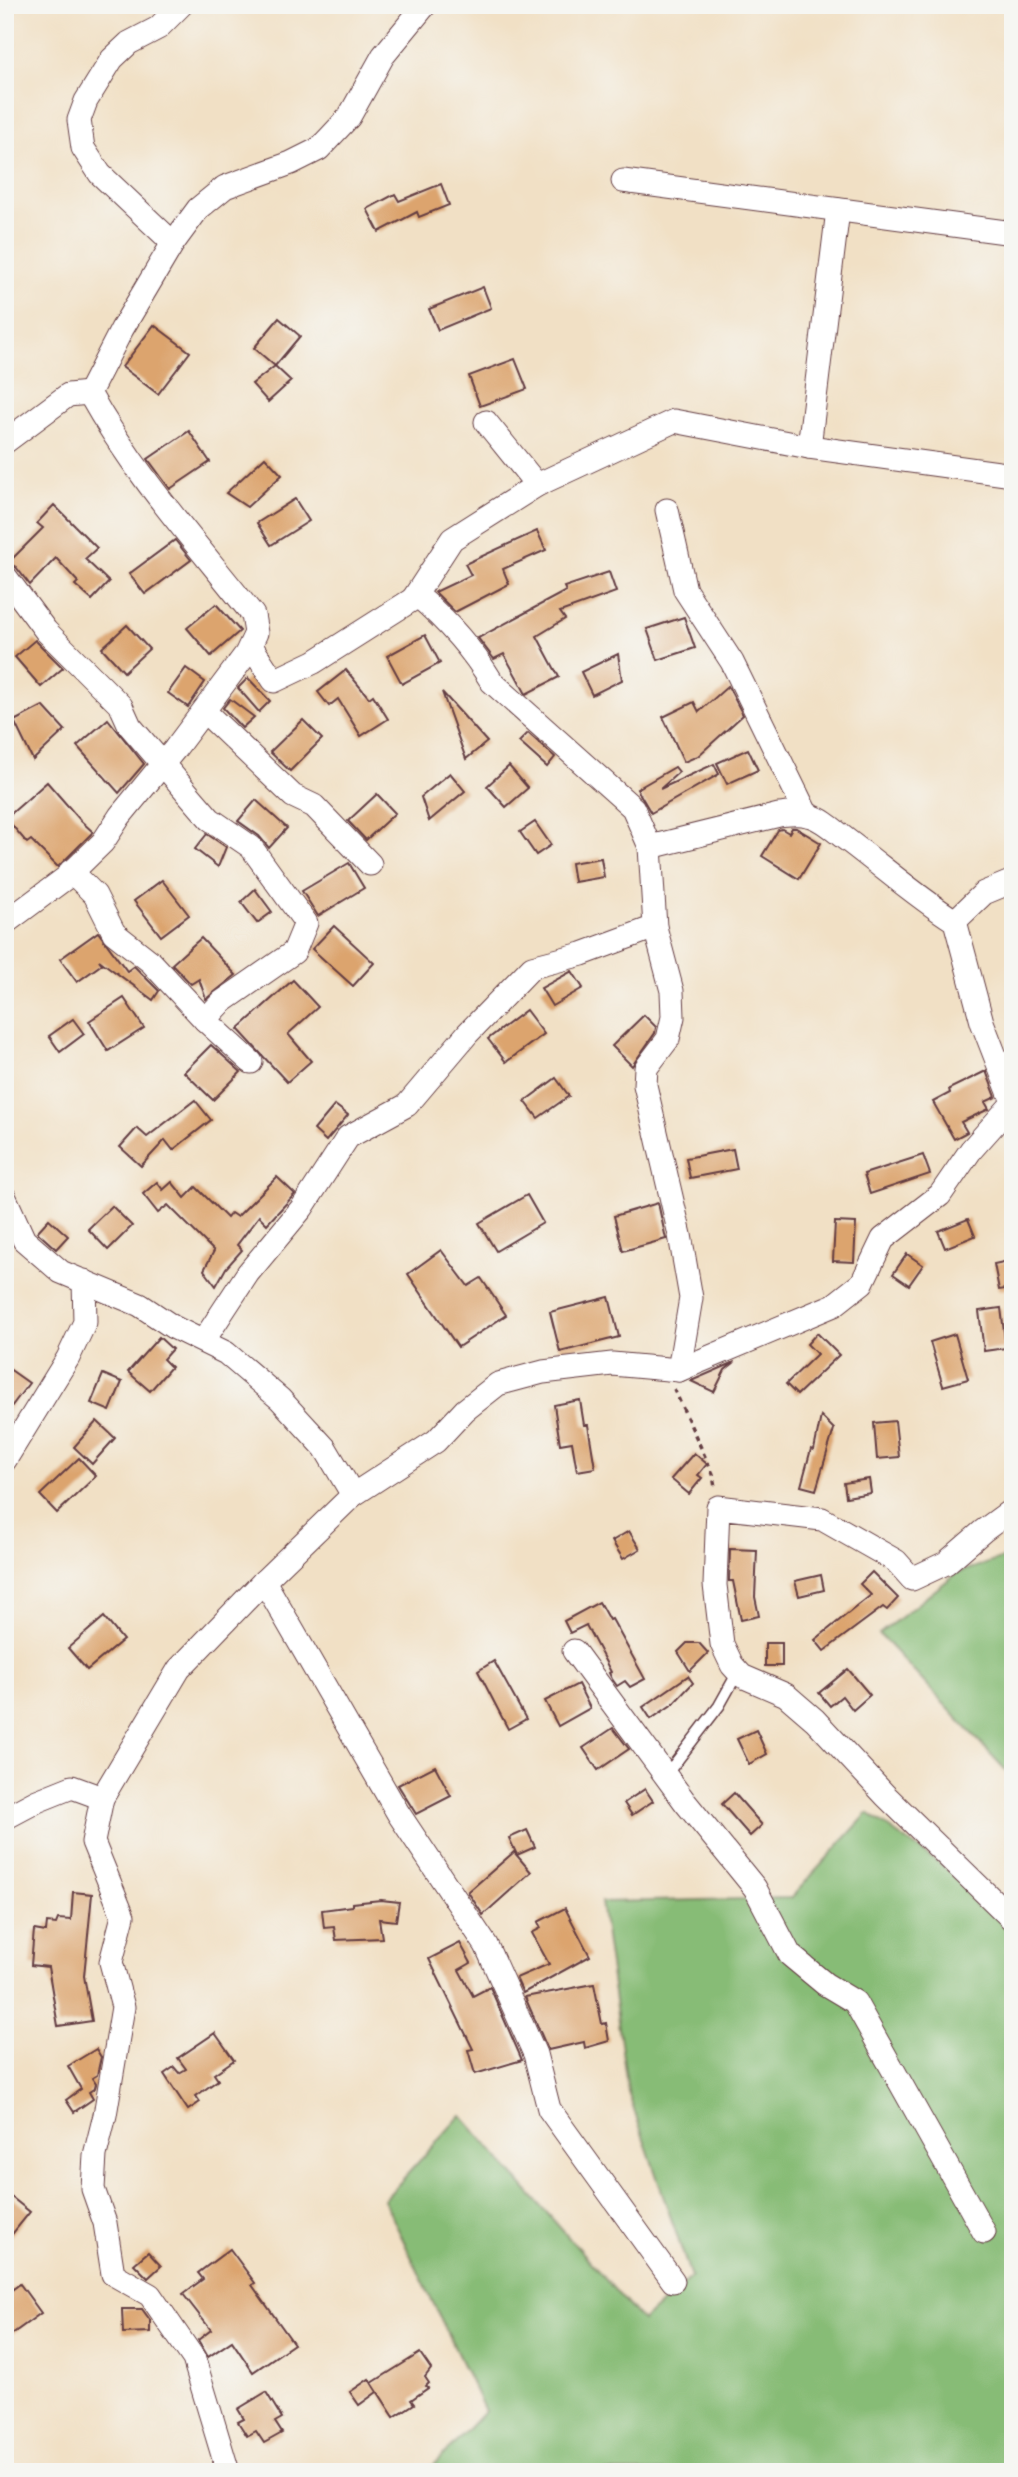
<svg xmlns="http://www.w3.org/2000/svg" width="1018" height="2477" viewBox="0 0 1018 2477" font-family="'Comic Neue',sans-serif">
<rect width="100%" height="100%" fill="#f6f6f2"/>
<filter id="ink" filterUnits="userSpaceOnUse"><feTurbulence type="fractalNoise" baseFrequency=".0143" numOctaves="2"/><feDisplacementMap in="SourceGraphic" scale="14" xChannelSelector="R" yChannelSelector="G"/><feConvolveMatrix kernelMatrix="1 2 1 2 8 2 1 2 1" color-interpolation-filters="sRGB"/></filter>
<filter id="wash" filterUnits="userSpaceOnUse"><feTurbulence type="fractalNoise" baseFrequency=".00686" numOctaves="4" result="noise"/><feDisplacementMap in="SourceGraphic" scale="28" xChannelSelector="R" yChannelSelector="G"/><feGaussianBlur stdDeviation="1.57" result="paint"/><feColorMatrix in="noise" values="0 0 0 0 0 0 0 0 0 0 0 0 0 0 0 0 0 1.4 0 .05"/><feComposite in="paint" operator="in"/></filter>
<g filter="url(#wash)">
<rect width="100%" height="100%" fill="#f1e0c5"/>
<!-- forest -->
<g fill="#87bc76" stroke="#686e50" stroke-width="2">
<polygon points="1013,1555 1013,1778 879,1634 957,1573"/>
<polygon points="868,1813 1013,1916 1013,2472 427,2472 485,2411 384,2200 461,2115 642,2321 691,2277 628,2092 601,1902 791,1898"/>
</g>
<g id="blocks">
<!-- building -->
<g fill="#dca46e">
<polygon points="441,184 449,205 419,217 417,212 379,232 367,209 395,194 399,201"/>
<polygon points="483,287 491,308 438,330 429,309"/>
<polygon points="279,318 300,336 275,366 254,348"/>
<polygon points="154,325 190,352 158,394 122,367"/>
<polygon points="515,359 527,389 480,406 469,376"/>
<polygon points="275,366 291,381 268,402 252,384"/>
<polygon points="189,431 210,462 170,489 148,459"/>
<polygon points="265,457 282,475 247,507 226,493"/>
<polygon points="295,499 309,521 271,545 257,523"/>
<polygon points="54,505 97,548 85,559 109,582 92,600 75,585 78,582 56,558 30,585 16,567 8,563 43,528 37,523"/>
<polygon points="537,531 546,550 503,569 509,584 455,612 435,592 471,575 465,564"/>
<polygon points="175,540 191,560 145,594 129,574"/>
<polygon points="609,572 616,592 560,612 565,619 537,636 559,677 526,694 504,654 494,659 478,638 566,591 564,587"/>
<polygon points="216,604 240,631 211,656 187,628"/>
<polygon points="684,617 695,648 658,660 647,629"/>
<polygon points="127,625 149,649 124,672 102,648"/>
<polygon points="425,635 440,663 402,684 387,656"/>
<polygon points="35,640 63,668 41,687 15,657"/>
<polygon points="618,654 622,680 592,695 581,672"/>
<polygon points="186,668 205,682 188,707 168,693"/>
<polygon points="346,670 369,698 373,695 388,719 361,736 338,699 329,706 318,692"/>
<polygon points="248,678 270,701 259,712 238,688"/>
<polygon points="728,686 743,715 698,756 684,762 663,717 694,702 699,712"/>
<polygon points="442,692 487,742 466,759"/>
<polygon points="230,699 254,717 242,728 223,708"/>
<polygon points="43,706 65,730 33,760 14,721"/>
<polygon points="108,719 144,764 119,793 77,746"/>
<polygon points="303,720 322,739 290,771 270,752"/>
<polygon points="528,733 555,757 547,767 519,742"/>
<polygon points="748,749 758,770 727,784 717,763"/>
<polygon points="714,764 719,774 651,813 637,789 675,767 679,772 660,789"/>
<polygon points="509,766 528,788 506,807 487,786"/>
<polygon points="450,773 465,791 429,821 421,797"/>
<polygon points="47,782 81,821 93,832 58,867 31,840 27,843 6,818"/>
<polygon points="377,794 395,813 366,840 348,821"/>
<polygon points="256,800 287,828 269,848 259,836 238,821"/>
<polygon points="535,822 551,845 536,855 520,832"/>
<polygon points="792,828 796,828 821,843 799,879 762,856 778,830 782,829 789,833"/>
<polygon points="207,834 226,847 218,867 195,849"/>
<polygon points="601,858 604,877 574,882 571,863"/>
<polygon points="349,863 364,888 318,916 302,891"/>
<polygon points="162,880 189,915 161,936 134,901"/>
<polygon points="255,889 272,912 257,923 241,902"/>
<polygon points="334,926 374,963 353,986 312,949"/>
<polygon points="98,932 127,971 134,966 159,991 153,1000 99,960 102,964 77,982 60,959"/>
<polygon points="201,938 236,975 206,999 199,979 191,984 172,964"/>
<polygon points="572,971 583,988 552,1006 541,988"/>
<polygon points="293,980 318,1007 288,1034 311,1061 287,1082 238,1029"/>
<polygon points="124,998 144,1028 108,1051 89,1021"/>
<polygon points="526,1010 544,1034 506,1062 488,1039"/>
<polygon points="644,1015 656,1027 655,1033 632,1066 612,1046"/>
<polygon points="73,1019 84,1034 60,1052 49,1036"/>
<polygon points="211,1045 241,1072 213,1100 184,1072"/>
<polygon points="986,1071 996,1097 985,1102 989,1109 961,1122 967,1132 954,1139 933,1102 950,1093 949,1089"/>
<polygon points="556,1078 569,1096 538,1118 525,1101"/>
<polygon points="195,1100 211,1120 173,1150 165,1140 141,1166 120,1147 137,1128 147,1137"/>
<polygon points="335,1105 348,1115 326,1141 314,1130"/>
<polygon points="733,1149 737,1169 690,1178 686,1158"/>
<polygon points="923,1155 930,1174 870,1194 864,1174"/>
<polygon points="277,1177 295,1194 267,1224 259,1216 237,1245 242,1250 226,1268 216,1286 204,1270 214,1251 168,1205 158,1213 143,1194 157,1182 163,1190 172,1182 185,1198 196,1187 227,1218 231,1213 237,1217"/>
<polygon points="527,1195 543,1223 496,1251 479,1223"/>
<polygon points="658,1203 666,1239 623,1251 614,1216"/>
<polygon points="112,1206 132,1226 108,1250 88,1229"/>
<polygon points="49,1219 68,1236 56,1249 37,1232"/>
<polygon points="968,1219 975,1236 945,1248 938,1231"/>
<polygon points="835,1222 856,1223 854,1262 833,1261"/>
<polygon points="441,1250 468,1286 481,1278 506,1315 458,1347 408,1274"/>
<polygon points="907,1254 923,1265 909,1285 893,1274"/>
<polygon points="1013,1260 1013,1288 999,1290 994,1264"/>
<polygon points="609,1297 619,1337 560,1352 550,1312"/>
<polygon points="1001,1308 1006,1348 984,1351 979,1311"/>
<polygon points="817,1333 839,1355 797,1395 786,1384 817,1354 807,1344"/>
<polygon points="955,1334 968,1379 943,1386 930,1342"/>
<polygon points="159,1337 172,1349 163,1359 171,1367 150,1391 128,1372"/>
<polygon points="735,1362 725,1370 714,1392 691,1381"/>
<polygon points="5,1366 29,1383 5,1415"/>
<polygon points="103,1374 122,1382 110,1411 91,1403"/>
<polygon points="580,1400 584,1425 588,1425 595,1468 577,1471 572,1442 560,1444 554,1405"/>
<polygon points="821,1416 834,1429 816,1490 801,1486 811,1449 814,1450"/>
<polygon points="97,1421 115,1438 92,1464 74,1447"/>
<polygon points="895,1421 899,1457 877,1459 874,1423"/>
<polygon points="694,1453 707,1464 698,1475 702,1478 689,1494 671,1479"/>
<polygon points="79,1458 96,1476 57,1513 40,1495"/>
<polygon points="869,1479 871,1493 846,1497 844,1483"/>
<polygon points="629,1531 640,1549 623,1559 612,1541"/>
<polygon points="730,1549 757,1550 755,1597 759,1616 741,1620 733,1581 729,1581"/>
<polygon points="872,1572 898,1598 887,1610 883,1607 824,1651 815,1640 871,1595 860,1584"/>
<polygon points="821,1575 824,1590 799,1596 795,1581"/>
<polygon points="599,1602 609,1620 612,1619 645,1679 630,1687 625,1681 617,1686 612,1679 609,1673 611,1672 586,1625 570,1633 564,1621"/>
<polygon points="104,1617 123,1640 87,1670 68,1648"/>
<polygon points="687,1643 699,1643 708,1653 690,1671 678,1652"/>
<rect x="765" y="1643" width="17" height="23"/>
<polygon points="494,1661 526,1719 508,1729 478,1671"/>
<polygon points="848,1669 870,1695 853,1710 842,1696 830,1706 819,1693"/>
<polygon points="688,1676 693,1683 673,1704 651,1719 643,1707"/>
<polygon points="578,1684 590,1708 558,1726 545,1701"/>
<polygon points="613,1728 629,1749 598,1770 583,1748"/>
<polygon points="756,1730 767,1754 749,1764 737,1739"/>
<polygon points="435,1766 451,1796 416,1814 398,1785"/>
<polygon points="645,1789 653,1801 632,1815 624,1803"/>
<polygon points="734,1793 762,1825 750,1836 722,1804"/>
<polygon points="527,1830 535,1847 517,1855 509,1838"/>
<polygon points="514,1852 531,1872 483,1915 468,1892"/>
<polygon points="73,1892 92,1894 84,1976 92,2021 58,2026 48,1967 31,1965 34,1930 46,1932 47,1923 56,1924 58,1919 71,1920"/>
<polygon points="381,1900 399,1902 396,1921 379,1919 382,1938 336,1940 334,1927 324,1928 322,1910 352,1906 352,1903"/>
<polygon points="565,1908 590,1956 523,1993 516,1978 549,1964 532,1933 541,1928 538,1922"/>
<polygon points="460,1943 471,1963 459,1970 473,1996 490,1987 522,2060 475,2074 468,2050 473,2049 429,1959"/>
<polygon points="594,1984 602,2024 606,2023 609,2041 585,2048 584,2042 548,2050 525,1997"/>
<polygon points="215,2033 234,2060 214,2074 218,2080 196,2096 200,2102 188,2110 164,2074 174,2067 179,2073 186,2069 178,2058"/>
<polygon points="96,2049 101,2057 97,2075 92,2078 96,2084 95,2088 89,2092 93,2099 74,2112 66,2100 81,2089 68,2066"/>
<polygon points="5,2192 30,2212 5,2243"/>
<polygon points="230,2249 255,2283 252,2285 294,2344 253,2372 232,2341 208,2357 198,2340 211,2330 183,2294 203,2279 198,2273"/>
<polygon points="148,2252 161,2266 148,2278 134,2264"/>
<polygon points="20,2284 41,2313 5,2339 5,2295"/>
<polygon points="122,2309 142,2309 150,2320 150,2332 123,2333"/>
<polygon points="420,2353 431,2369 425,2377 429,2383 426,2386 428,2388 411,2400 414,2404 394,2417 372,2383"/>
<polygon points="369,2379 377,2392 359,2405 350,2392"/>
<polygon points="266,2392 282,2418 275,2422 282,2433 264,2443 256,2431 247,2436 238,2422 244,2419 238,2409"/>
</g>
</g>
</g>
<g filter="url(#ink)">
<use href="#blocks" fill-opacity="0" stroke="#633c42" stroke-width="2"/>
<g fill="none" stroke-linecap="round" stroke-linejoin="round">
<!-- service casing -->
<g stroke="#633c42" stroke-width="13">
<polyline id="service" points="666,1775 719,1706 738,1672"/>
</g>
<!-- minor casing -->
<g stroke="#633c42" stroke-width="25">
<g id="minor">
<polyline points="623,181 1013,233"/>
<polyline points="173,243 100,174 83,148 79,120 86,101 112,59 129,43 158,28 181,5"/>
<polyline points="89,393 122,329 173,243 198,209 225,187 291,163 319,149 349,117 383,56 425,5"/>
<polyline points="486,422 537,485"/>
<polyline points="5,442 68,395 89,393"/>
<polyline points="809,447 838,210"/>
<polyline points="667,510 685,590 732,662 807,815"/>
<polyline points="5,576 46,631 121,706 130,726 210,819 251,847 306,923 294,952 222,1002 205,1020 151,962 114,933 95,895 71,871"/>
<polyline points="413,599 452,539 537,485 674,421 809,447 1013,475"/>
<path d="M251,646L274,681L314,662L418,596C447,621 472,649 492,682L633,808L650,847L655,927L672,991L673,1017L668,1039L646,1068L645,1085L680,1235L691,1298L679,1370"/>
<polyline points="204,711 293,796 314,806 370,864"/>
<path d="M650,847L779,815C789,814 801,812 811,816C824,820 836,832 847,840C883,867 917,897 955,921L982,1022L1013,1102"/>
<polyline points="955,921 984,893 1013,881"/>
<path d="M5,923L67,877L103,842L120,816L175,749L246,654L256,633L253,615C196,543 134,474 89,393"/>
<polyline points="205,1020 251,1062"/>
<polyline points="5,1198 24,1240 61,1272 140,1305 173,1327 226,1353 280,1399 325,1448 353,1495"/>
<polyline points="204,1340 248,1273 302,1208 348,1137 407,1105 468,1033 532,967 582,954 655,927"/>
<polyline points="5,1460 68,1358 85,1322 84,1281"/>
<polyline points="1013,1509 983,1531 946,1563 912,1579 896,1561 822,1519 718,1507 715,1585 722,1644 732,1665 742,1676 786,1695 815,1720 885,1795 1013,1920"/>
<polyline points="264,1581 398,1813 486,1945 535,2054 549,2109 673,2281"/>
<polyline points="574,1651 685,1802 755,1888 790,1955 825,1984 855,2002 984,2232"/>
<polyline points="5,1818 37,1801 72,1787 102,1798"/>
<polyline points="228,2472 194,2359 150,2295 113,2274 105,2223 93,2189 95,2155 105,2115 123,2007 111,1962 123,1916 93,1842 102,1798 179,1669 264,1581 353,1495 436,1441 465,1410 498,1384 543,1372 612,1364 679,1370 834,1305 862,1283 883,1239 940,1195 971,1150 1013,1103"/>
</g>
</g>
<!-- path -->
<polyline stroke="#633c42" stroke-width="3.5" stroke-dasharray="5 5" stroke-linecap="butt" points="674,1389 713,1474 715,1488"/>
<!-- service -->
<use href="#service" stroke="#fff" stroke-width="10"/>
<!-- minor -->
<use href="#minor" stroke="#fff" stroke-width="23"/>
</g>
</g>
<!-- margin -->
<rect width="1018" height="2477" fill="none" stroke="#f6f6f2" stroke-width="28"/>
</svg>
